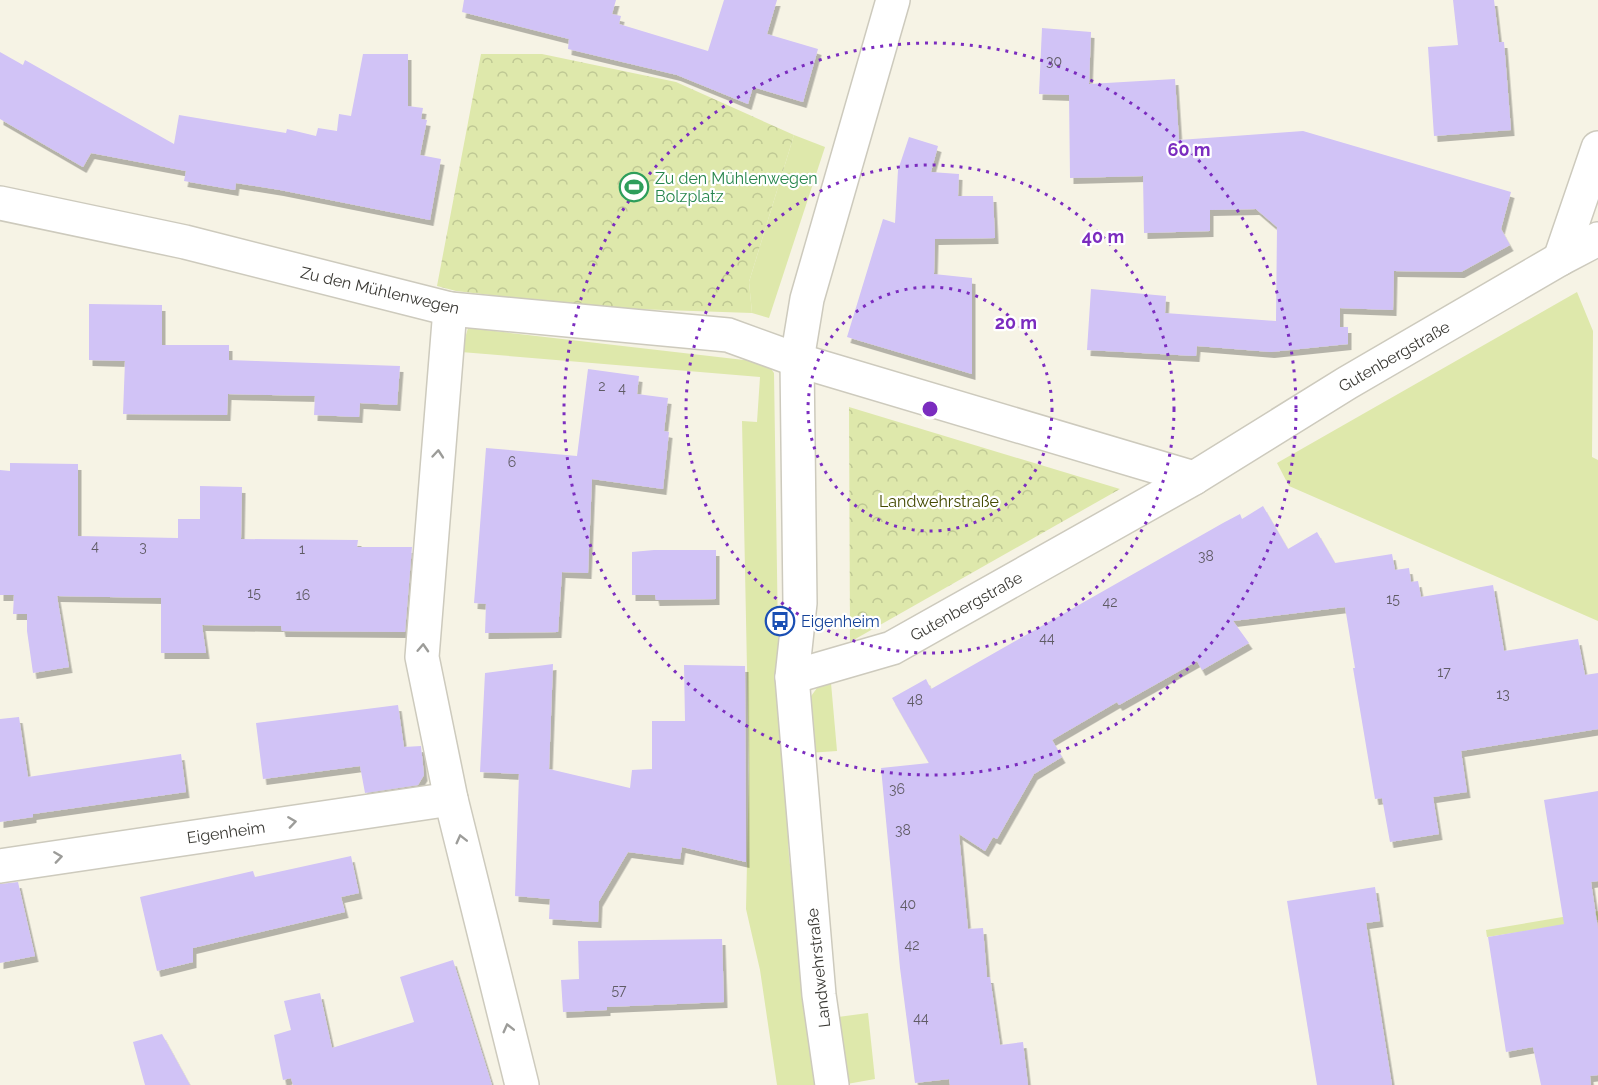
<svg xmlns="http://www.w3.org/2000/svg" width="1598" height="1085" viewBox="0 0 1598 1085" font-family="Raleway,sans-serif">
<defs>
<pattern id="park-crowns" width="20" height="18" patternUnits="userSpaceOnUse" patternTransform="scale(1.5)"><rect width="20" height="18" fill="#dee8ab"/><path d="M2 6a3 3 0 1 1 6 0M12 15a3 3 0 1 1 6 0" fill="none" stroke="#bfc894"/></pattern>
<filter id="shadow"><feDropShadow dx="3.5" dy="6" stdDeviation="0" flood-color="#0004"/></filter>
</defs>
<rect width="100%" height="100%" fill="#f6f3e5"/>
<!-- green -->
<g fill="#dee8ab">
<polygon points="794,135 825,147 769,318 752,313 749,282"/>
<polygon points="1577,292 1593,331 1592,457 1598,460 1598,621 1289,486 1277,463"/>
<polygon points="468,328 744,360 764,359 774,373 778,637 789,857 818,1085 777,1085 760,970 746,909 749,768 742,421 757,422 760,377 461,352"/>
<polygon points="831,683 837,751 808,753 809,699 817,688"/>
<polygon points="1598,911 1598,920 1487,937 1486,930"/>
<polygon points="868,1013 875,1079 847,1084 838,1017"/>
</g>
<!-- park -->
<g fill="url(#park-crowns)">
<polygon points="481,54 542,54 676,82 794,135 749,282 752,313 605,308 456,291 437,286"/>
<polygon points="849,407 1120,489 850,642"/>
</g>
<!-- building -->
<g fill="#d1c3f6" filter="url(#shadow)">
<polygon points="464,0 616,0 612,14 621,16 619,24 708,51 724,0 777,0 767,34 818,49 803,102 753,87 748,104 677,75 568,49 569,39 462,12"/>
<polygon points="1453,0 1494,0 1499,42 1504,42 1511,130 1434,136 1428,47 1458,45"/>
<polygon points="1042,28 1091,32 1089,84 1175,79 1179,140 1303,131 1511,192 1501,229 1510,245 1461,272 1394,271 1393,310 1340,308 1340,327 1348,327 1348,344 1271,352 1197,346 1196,356 1087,350 1091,289 1166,296 1165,313 1276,321 1277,227 1256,209 1210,210 1210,231 1144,233 1143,176 1070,178 1069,95 1039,94"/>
<polygon points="0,52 23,65 25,60 174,144 179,115 286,133 287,129 316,136 318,128 337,131 339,114 351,116 363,54 408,54 408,106 423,108 421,119 427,120 420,155 441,159 430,220 280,190 236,183 235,190 184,181 186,171 91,153 83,167 0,119"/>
<polygon points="909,137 938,146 931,172 959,174 958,196 993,196 995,238 935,239 934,274 972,278 972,374 847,337 883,219 895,223 898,170"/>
<polygon points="89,304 162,305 162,345 229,345 229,360 400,366 397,405 360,403 359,417 314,415 315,396 228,394 227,415 123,414 125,361 89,360"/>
<polygon points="588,369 639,376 637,394 668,398 664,431 669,432 663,489 592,479 588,573 562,572 558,632 485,633 486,604 474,603 486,448 577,456"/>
<polygon points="10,463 78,464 78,536 178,538 178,519 200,519 200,486 242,487 241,539 358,540 357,547 412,547 405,632 282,631 281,626 202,625 206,653 161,653 161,598 57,596 69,667 33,673 27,631 27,614 13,614 14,595 0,595 0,470 10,471"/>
<polygon points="1263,506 1288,549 1317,532 1335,563 1392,554 1395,570 1409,568 1411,582 1418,581 1421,597 1493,585 1504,651 1578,639 1585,675 1598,673 1598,729 1461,751 1467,792 1433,797 1439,834 1390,842 1382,798 1375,799 1353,668 1355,668 1345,607 1233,621 1249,643 1202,670 1197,661 1119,705 1117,702 1052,740 1062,757 1034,774 997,839 993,837 985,851 959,834 968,929 983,928 987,977 990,977 1000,1045 1023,1042 1028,1085 950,1085 949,1079 915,1083 900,968 881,768 929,763 892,698 926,679 931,689 1223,523 1240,514 1242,519"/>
<polygon points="654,550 716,550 716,599 656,600 655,595 632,595 632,552"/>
<polygon points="553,664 549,769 630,788 632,770 652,769 652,721 685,721 684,665 745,666 746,862 682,847 680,859 628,852 599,901 598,922 549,919 550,899 515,896 519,774 480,772 485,673"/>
<polygon points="398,705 404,747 421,746 424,775 418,785 365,793 360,766 263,779 256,723"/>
<polygon points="19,717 28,777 181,754 186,792 33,814 33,817 0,822 0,719"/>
<polygon points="1598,791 1598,881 1591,882 1598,929 1598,1075 1590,1076 1591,1085 1541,1085 1533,1047 1506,1052 1488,937 1564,924 1544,800"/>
<polygon points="351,856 359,893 341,897 345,912 193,948 193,962 157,971 140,897 253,871 255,877"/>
<polygon points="18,882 35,956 0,963 0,884"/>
<polygon points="1375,887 1380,921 1366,923 1392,1085 1317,1085 1287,901"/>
<polygon points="722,939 724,1002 607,1007 607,1010 563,1012 561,980 579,979 578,941"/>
<polygon points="453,960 492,1085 293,1085 291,1078 283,1080 274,1035 291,1030 284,1001 320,993 332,1048 414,1022 400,977"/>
<polygon points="162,1034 190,1085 145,1085 133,1042"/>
</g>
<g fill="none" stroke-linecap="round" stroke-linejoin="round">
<!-- street casing -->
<g stroke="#cdcabd" stroke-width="36">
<g id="street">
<polyline points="0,203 185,242 450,309 728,335 797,360 1194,478"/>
<polyline points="1560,259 1598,148"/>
<polyline points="450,309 422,657 451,799 522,1085"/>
<polyline points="792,677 892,648 1194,478 1347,383 1560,259 1598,239"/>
<polyline points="0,866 451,799"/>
<polyline points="832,1085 819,995 792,677 800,603 797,360 807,299 893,0"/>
</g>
</g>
<!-- street -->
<use href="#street" stroke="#fff" stroke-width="33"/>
</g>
<!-- one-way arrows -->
<defs><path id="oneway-chevron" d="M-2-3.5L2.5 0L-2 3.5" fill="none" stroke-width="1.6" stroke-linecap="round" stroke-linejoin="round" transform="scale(1.5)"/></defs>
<g stroke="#9c9c99">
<use href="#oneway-chevron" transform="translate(438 454) rotate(-85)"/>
<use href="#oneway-chevron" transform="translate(423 648) rotate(-87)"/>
<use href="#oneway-chevron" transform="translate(292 822) rotate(-8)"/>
<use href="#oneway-chevron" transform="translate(461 839) rotate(-104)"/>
<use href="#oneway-chevron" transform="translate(58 857) rotate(-8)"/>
<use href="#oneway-chevron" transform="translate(508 1028) rotate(-104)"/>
</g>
<!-- distance rings -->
<g fill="none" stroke="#7b2cbf" stroke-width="3" stroke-dasharray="3 6">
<circle cx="930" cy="409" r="122"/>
<circle cx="930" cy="409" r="244"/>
<circle cx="930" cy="409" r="366"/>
</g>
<!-- icons -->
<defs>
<g id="stadium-ring" transform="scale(1.5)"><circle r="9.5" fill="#fff" stroke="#2e9e5b" stroke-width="1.5"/><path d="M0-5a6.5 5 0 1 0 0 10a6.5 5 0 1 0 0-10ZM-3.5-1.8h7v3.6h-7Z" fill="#2e9e5b"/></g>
<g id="bus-ring" transform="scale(1.5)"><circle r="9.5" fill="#fff" stroke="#1a4fb4" stroke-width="1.5"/><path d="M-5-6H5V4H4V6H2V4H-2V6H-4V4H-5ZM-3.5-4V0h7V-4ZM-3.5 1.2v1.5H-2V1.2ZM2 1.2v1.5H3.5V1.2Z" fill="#1a4fb4"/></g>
</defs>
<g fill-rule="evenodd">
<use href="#stadium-ring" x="634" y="187"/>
<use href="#bus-ring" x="780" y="621"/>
</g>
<g text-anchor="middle" stroke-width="4.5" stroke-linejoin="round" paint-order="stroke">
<!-- number labels -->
<g font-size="14" fill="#5f5b64">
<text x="1054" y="66">30</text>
<text x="602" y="391">2</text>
<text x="622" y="393">4</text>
<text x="512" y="467">6</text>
<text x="95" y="551">4</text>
<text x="143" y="552">3</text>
<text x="302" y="554">1</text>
<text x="1206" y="561">38</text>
<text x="254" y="598">15</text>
<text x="303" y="600">16</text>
<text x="1393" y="604">15</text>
<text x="1110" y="607">42</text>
<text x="1047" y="643">44</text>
<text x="1444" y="677">17</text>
<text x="1503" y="699">13</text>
<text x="915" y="705">48</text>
<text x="897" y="794">36</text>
<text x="903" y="835">38</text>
<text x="908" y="909">40</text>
<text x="912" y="950">42</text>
<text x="619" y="995">57</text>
<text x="921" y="1023">44</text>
</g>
<!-- leisure labels -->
<g font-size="16" fill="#27864d" stroke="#fff" text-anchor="start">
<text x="655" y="184">Zu den Mühlenwegen<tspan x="655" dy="18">Bolzplatz</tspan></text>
</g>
<!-- street labels -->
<g font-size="16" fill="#393833" stroke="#fff">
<text transform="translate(380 290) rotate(13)" y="6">Zu den Mühlenwegen</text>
<text transform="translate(1394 356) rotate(-30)" y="6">Gutenbergstraße</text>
<text transform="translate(966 606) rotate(-29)" y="6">Gutenbergstraße</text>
<text transform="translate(226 832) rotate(-8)" y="6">Eigenheim</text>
<text transform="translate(818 968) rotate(-96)" y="6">Landwehrstraße</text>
</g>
<!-- park labels -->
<g font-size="16" fill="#444a00" stroke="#fff">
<text x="939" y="507">Landwehrstraße</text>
</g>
<!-- transit labels -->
<g font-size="16" fill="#164399" stroke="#fff" text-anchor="start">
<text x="801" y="627">Eigenheim</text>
</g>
</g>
<circle cx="930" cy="409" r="9" fill="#7b2cbf" stroke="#fff" stroke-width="3"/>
<g font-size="18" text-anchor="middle" font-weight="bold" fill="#7b2cbf" stroke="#fff" stroke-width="4.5" stroke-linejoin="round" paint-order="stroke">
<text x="1189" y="156">60 m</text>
<text x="1103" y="243">40 m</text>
<text x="1016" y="329">20 m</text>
</g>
</svg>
